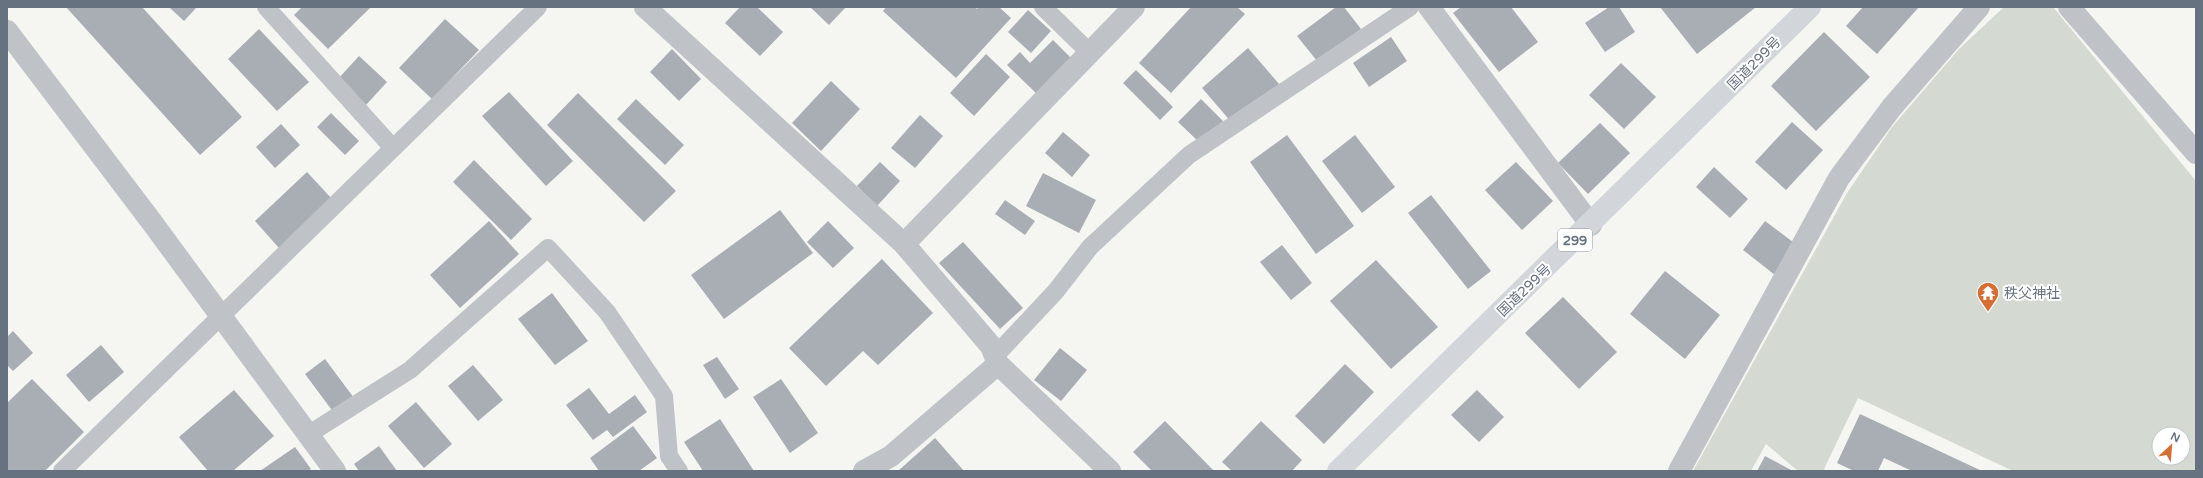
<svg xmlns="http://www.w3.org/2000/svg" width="2203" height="478" viewBox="0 0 2203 478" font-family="'Varela Round','Noto Sans JP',sans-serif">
<rect width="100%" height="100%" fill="#f5f5f2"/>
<!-- green -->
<path fill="#d4dad2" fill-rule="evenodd" d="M2004,7H2053L2196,181V471H2013L1858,398L1824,469L1826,471H1798L1766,444L1751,471H1693L1847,193L1892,127L1959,49ZM2159,434H2183V458H2159Z"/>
<!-- building -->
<g fill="#a9aeb5">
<polygon points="66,7 142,7 242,117 200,155"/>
<polygon points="169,7 197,7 184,21"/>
<polygon points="302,7 368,7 370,8 328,49 294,15"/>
<polygon points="740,7 757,7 783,32 760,56 725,23"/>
<polygon points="810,7 846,7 829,25"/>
<polygon points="886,7 975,7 977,9 979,7 999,7 1011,18 956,78 883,11"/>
<polygon points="1191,7 1237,7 1245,14 1171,93 1139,63"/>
<polygon points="1336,7 1344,7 1361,29 1317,61 1297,36"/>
<polygon points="1461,7 1511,7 1538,42 1499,72 1453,13"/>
<polygon points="1609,7 1619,7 1635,32 1605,52 1585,23"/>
<polygon points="1660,7 1756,7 1697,54"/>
<polygon points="1863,7 1919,7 1877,54 1846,26"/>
<polygon points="1028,10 1051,31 1031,53 1008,32"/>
<polygon points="445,19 479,50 432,99 399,68"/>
<polygon points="259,29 309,82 277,111 228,59"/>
<polygon points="1824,32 1870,77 1816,131 1771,86"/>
<polygon points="1391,37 1407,61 1369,87 1353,63"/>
<polygon points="1053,40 1073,60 1038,95 1007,65 1020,52 1030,63"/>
<polygon points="1248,48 1279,84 1233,124 1202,88"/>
<polygon points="672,49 701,79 679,101 650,72"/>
<polygon points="986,54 1010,77 974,116 950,93"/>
<polygon points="359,56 387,82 366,105 338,79"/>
<polygon points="1621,63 1656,97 1624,129 1589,95"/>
<polygon points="1136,70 1173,107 1160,120 1123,83"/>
<polygon points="831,81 860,109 821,151 792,123"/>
<polygon points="509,92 573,161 546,186 482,116"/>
<polygon points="578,93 676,191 644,222 547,125"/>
<polygon points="636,99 684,145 665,165 617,119"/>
<polygon points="1201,99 1223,121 1200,143 1178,122"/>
<polygon points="331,113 359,141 345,155 317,127"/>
<polygon points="920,115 943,136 915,168 891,148"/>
<polygon points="1792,122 1823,150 1786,190 1755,162"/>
<polygon points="1600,123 1630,153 1588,194 1558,163"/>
<polygon points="281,124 300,145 275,168 256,147"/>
<polygon points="1063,132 1090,155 1072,177 1045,153"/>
<polygon points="1287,135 1354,226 1316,254 1250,162"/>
<polygon points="1355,135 1395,187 1362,213 1322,161"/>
<polygon points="474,160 532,219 511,240 453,182"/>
<polygon points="880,162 900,181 877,206 857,186"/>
<polygon points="1516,162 1553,201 1522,230 1485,190"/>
<polygon points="1714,167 1748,199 1730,218 1696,187"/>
<polygon points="307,172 332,199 279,248 255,221"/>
<polygon points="1043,173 1096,200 1079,233 1026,206"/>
<polygon points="1431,195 1491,271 1468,289 1408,213"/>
<polygon points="1005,200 1035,221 1025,235 995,214"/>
<polygon points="780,210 813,253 724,319 691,275"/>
<polygon points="489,221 519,254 460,308 430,275"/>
<polygon points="828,221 854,248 833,268 807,242"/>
<polygon points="1765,221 1797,245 1775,275 1743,250"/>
<polygon points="963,242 1023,308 1000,329 939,263"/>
<polygon points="1282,245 1312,283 1291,300 1260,262"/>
<polygon points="882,259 933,313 878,365 863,351 826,386 789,348"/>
<polygon points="1376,260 1438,327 1391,369 1330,301"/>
<polygon points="1665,271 1720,315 1685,359 1630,314"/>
<polygon points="552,293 588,341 555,365 518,319"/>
<polygon points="1563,297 1617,352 1579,389 1525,333"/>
<polygon points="13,331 33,353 13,371 7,365 7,337"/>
<polygon points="101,345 124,372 89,402 66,375"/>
<polygon points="1060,348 1087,370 1061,401 1034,380"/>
<polygon points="717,357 739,389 725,399 703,365"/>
<polygon points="325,359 354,398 334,413 305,374"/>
<polygon points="1345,364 1374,392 1324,444 1295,416"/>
<polygon points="473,365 503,400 478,421 448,386"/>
<polygon points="32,379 84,432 45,471 7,471 7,403"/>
<polygon points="781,379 818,433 790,453 753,397"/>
<polygon points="589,388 609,414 635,395 647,412 613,437 607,430 593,440 566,405"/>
<polygon points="234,390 274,436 233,471 208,471 179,437"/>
<polygon points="1477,390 1504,417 1479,442 1451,415"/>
<polygon points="416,402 452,444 424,468 388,426"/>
<polygon points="1860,414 1982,471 1912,471 1884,458 1878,471 1854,471 1837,463"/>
<polygon points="720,419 754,471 703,471 684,442"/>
<polygon points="1165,421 1214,471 1152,471 1133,452"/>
<polygon points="1261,421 1302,460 1292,471 1232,471 1222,462"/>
<polygon points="633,426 657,458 639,471 599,471 590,458"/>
<polygon points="935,438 964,471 898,471"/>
<polygon points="379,446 397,471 359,471 354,464"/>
<polygon points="295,447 311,469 308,471 260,471"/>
<polygon points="1765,456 1793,471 1757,471"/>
</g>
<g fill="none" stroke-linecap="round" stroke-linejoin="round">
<!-- lane -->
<g stroke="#bfc2c6" stroke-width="18">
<polyline points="266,7 393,148"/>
<polyline points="1043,7 1089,52"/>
<polyline points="995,356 1056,291 1090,247 1189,155 1410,7"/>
<polyline points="309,434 410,370 548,248 607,312 664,396 669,456 679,471"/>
<polyline points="62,471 538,7"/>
</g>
<!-- street -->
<g stroke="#bfc2c6" stroke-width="22">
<polyline points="645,7 904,244 991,346 998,364 1110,471"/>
<polyline points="1429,7 1591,225"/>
<polyline points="2069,7 2196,153"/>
<polyline points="7,31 151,221 335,471"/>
<polyline points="904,244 1134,7"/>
<polyline points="864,471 891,456 998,364"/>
<polyline points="1679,471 1839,178 1892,107 1979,7"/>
</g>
<!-- highway -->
<polyline stroke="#d2d5da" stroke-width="22" points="1338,471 1810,7"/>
</g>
<!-- icons -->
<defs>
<g id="temple-pin" transform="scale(1.15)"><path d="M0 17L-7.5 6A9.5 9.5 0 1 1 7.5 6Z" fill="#d66d32" stroke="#fff"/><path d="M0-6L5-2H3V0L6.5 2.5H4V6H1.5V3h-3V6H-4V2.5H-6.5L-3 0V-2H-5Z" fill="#fff"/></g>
</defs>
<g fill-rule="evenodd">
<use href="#temple-pin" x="1988" y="293"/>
</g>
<g text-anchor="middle" stroke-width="4" stroke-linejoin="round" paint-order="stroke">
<!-- shield labels -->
<rect fill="#fff" stroke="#959ca7" stroke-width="1" x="1558" y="229" width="34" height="22" rx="3"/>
<g font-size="13" font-weight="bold" fill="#677281">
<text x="1575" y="245">299</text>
</g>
<!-- street labels -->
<g font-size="14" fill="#677281" stroke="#fff">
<text transform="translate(1754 63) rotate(-45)" y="5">国道299号</text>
<text transform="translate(1524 290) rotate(-44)" y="5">国道299号</text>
</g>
<!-- poi labels -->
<g font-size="14" fill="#677281" stroke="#fff" text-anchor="start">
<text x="2004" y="298">秩父神社</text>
</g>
</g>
<!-- border -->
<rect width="2203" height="478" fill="none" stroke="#677281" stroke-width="16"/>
<!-- north arrow -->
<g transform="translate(2171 446) rotate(26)"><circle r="19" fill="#ffffff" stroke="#c2c7cd"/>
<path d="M0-3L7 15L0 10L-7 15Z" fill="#d66d32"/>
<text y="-6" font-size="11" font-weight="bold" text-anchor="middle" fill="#677281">N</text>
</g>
</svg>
